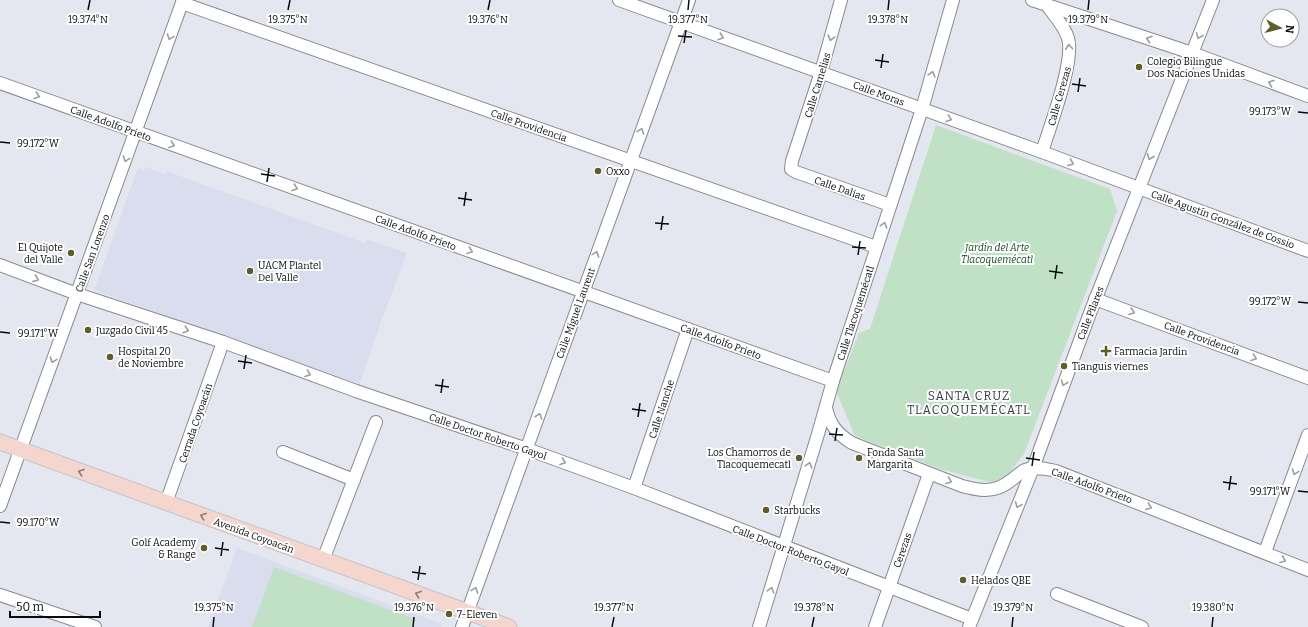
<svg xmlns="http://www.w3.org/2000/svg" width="1308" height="627" viewBox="0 0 1308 627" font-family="Bitter,serif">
<rect width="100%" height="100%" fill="#e5e7f0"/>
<!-- built -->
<g fill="#d9dded">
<polygon points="145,167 165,174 166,171 365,243 367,239 407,253 381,322 359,386 277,357 94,290 138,168 144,170"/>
<polygon points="237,548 442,624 441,627 208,627"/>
</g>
<!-- green -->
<g fill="#c0e1c5">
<polygon points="936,125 1110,189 1117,211 1024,454 1000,485 940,469 855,436 836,391 859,333 870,329"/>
<polygon points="274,567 415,619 413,627 252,627"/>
</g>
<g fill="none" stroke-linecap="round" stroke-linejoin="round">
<!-- minor casing -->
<g stroke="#888a92" stroke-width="14">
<g id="minor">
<polyline points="619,0 1042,152 1308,251"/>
<polyline points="841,0 821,72 792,161 791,169 796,172 890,205"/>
<polyline points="1032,0 1192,53 1308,96"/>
<polyline points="182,3 876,247"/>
<polyline points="0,83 833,381"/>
<path d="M1042,152C1050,126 1075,61 1068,38C1064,25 1053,14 1046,4"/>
<polyline points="0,265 77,294 223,342 356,391 527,449 634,488 972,619"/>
<polyline points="1095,299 1308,378"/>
<path d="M826,407C829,424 837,434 852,443L962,486C980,491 995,493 1010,481C1015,478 1020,472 1025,470C1035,466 1047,469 1056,471L1308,570"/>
<polyline points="283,452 354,480"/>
<polyline points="634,488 688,329"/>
<polyline points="166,503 223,342"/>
<polyline points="0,506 183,0"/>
<polyline points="1265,552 1308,435"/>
<polyline points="323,560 376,422"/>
<polyline points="1057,594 1142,627"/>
<polyline points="0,595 95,627"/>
<polyline points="462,627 689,0"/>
<polyline points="759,627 818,434 833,381 922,109 953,0"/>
<polyline points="875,627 929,474"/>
<polyline points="969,627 1033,468 1090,313 1213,0"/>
</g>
</g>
<!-- major casing -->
<g stroke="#c4c4c5" stroke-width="17">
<polyline id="major" points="0,442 509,627"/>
</g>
<!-- minor -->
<use href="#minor" stroke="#fff" stroke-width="12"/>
<!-- major -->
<use href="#major" stroke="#f5d6cf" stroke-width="15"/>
</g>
<!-- one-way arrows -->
<defs><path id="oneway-chevron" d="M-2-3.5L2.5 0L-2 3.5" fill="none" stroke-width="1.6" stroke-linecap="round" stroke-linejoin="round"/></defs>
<g stroke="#9d9d9f">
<use href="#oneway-chevron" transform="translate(1199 36) rotate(112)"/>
<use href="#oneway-chevron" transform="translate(170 37) rotate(110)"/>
<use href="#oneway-chevron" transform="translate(721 37) rotate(19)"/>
<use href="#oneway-chevron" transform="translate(831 38) rotate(105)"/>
<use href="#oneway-chevron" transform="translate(1149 39) rotate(-162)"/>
<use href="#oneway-chevron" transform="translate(1069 47) rotate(-94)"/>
<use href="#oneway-chevron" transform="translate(932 74) rotate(-74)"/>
<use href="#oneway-chevron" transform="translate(1271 83) rotate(-160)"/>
<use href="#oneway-chevron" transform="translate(37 96) rotate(20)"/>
<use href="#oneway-chevron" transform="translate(949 119) rotate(20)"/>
<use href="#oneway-chevron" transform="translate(641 131) rotate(-70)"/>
<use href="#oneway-chevron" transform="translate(172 145) rotate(20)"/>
<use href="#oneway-chevron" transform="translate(1150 157) rotate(112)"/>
<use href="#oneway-chevron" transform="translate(126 159) rotate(110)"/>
<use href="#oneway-chevron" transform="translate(1071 163) rotate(21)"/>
<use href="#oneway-chevron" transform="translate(295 188) rotate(20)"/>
<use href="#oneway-chevron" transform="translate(884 225) rotate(-72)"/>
<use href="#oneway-chevron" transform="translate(470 251) rotate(20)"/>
<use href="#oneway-chevron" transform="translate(596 254) rotate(-70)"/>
<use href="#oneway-chevron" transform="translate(36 279) rotate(21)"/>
<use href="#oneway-chevron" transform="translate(1132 312) rotate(20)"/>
<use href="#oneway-chevron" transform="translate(186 330) rotate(18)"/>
<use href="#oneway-chevron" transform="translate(1254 358) rotate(20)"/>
<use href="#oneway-chevron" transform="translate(53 360) rotate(110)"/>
<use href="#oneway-chevron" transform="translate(308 374) rotate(20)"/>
<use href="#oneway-chevron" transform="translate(1064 383) rotate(110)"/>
<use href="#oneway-chevron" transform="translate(539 416) rotate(-71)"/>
<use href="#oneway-chevron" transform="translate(563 462) rotate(20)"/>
<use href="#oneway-chevron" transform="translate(809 465) rotate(-73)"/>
<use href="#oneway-chevron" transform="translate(1295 472) rotate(110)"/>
<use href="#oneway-chevron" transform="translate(949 481) rotate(21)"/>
<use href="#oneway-chevron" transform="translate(1018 505) rotate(112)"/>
<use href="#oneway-chevron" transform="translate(1149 507) rotate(21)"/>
<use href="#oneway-chevron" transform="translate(1283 560) rotate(23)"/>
<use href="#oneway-chevron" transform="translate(475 590) rotate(-70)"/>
<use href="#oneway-chevron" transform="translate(771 590) rotate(-73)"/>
</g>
<g stroke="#8b7b78">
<use href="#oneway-chevron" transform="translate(81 472) rotate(-160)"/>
<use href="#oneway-chevron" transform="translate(203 516) rotate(-160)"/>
<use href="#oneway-chevron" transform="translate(418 594) rotate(-160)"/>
</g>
<!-- ticks -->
<path fill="none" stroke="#0a0b0e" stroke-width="1.5" d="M88,10L90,0M288,10L290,0M488,10L490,0M688,10L689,0M888,10L889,0M1088,10L1089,0M678,36L692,37M684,43L686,30M875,60L889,62M881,68L883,54M1072,84L1086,86M1078,92L1080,78M1298,112L1308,113M0,142L10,143M261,174L275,176M267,182L269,168M458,198L472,200M464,206L466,192M655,223L669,224M661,230L663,216M852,247L866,248M858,255L860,241M1049,271L1063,273M1055,279L1057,265M1298,302L1308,303M0,332L10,333M238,361L252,363M244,369L246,355M435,385L449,387M441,393L443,379M632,409L646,411M638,417L640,403M829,434L843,435M835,441L837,428M1026,458L1040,460M1032,466L1034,452M1223,482L1237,484M1229,490L1231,476M1298,491L1308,492M0,522L10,523M215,548L229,550M221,556L223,542M412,572L426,574M418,580L420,566M213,627L214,617M413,627L414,617M612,627L614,617M812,627L814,617M1012,627L1013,617M1212,627L1213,617"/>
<!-- markers -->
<g fill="#5f5e2b" stroke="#fff" stroke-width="1.5">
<circle cx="1139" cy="67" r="4"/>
<circle cx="598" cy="171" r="4"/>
<circle cx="71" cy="253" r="4"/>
<circle cx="250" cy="271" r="4"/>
<circle cx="88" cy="330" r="4"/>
<path d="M1104 345h4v4h4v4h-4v4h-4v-4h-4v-4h4z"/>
<circle cx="110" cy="357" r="4"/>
<circle cx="1064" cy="366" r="4"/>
<circle cx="799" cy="458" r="4"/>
<circle cx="859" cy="458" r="4"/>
<circle cx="766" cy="510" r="4"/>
<circle cx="204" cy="548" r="4"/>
<circle cx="963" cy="580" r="4"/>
<circle cx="449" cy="614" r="4"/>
</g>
<g text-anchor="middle" stroke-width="4" stroke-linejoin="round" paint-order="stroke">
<!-- poi labels -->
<g font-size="10" fill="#0a0b0e" stroke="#fff" text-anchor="start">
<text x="1147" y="65">Colegio Bilingue<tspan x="1147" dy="12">Dos Naciones Unidas</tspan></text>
<text x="606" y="175">Oxxo</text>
<text x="63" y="251" text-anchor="end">El Quijote<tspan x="63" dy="12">del Valle</tspan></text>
<text x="258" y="269">UACM Plantel<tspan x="258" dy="12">Del Valle</tspan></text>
<text x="96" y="334">Juzgado Civil 45</text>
<text x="118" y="355">Hospital 20<tspan x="118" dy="12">de Noviembre</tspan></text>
<text x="1114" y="355">Farmacia Jardin</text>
<text x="1072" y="370">Tianguis viernes</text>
<text x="791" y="456" text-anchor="end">Los Chamorros de<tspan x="791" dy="12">Tlacoquemecatl</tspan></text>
<text x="867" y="456">Fonda Santa<tspan x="867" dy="12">Margarita</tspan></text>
<text x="774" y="514">Starbucks</text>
<text x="196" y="546" text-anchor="end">Golf Academy<tspan x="196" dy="12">&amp; Range</tspan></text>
<text x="971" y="584">Helados QBE</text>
<text x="457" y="618">7-Eleven</text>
</g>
<!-- street labels -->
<g font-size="10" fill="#0a0b0e" stroke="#fff">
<text transform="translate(817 85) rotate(-73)" y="4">Calle Camelias</text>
<text transform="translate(879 93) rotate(20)" y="4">Calle Moras</text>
<text transform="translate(1059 96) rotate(-74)" y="4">Calle Cerezas</text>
<text transform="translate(111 123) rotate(20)" y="4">Calle Adolfo Prieto</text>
<text transform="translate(529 125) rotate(19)" y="4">Calle Providencia</text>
<text transform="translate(840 188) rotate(19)" y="4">Calle Dalias</text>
<text transform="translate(1223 219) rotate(20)" y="4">Calle Agustín González de Cossio</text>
<text transform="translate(416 232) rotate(20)" y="4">Calle Adolfo Prieto</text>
<text transform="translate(92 253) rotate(-70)" y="4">Calle San Lorenzo</text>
<text transform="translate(575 313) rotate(-70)" y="4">Calle Miguel Laurent</text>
<text transform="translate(855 313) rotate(-72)" y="4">Calle Tlacoquemécatl</text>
<text transform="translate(1090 313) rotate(-69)" y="4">Calle Pilares</text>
<text transform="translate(1202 338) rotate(20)" y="4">Calle Providencia</text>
<text transform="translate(721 341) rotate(20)" y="4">Calle Adolfo Prieto</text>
<text transform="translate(661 409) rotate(-72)" y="4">Calle Nanche</text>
<text transform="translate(195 423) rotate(-71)" y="4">Cerrada Coyoacán</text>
<text transform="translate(488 436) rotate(19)" y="4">Calle Doctor Roberto Gayol</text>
<text transform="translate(1092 485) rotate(20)" y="4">Calle Adolfo Prieto</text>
<text transform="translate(254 535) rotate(20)" y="4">Avenida Coyoacán</text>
<text transform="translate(791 550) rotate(21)" y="4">Calle Doctor Roberto Gayol</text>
<text transform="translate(902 550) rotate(-71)" y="4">Cerezas</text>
</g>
<!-- park labels -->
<g font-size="10" font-style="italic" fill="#134623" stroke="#fff">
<text x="997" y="251">Jardín del Arte<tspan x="997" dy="12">Tlacoquemécatl</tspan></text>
</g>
<!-- quarter labels -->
<g font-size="12" letter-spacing="1" fill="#383a41" stroke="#fff">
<text x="969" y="400">SANTA CRUZ<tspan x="969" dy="14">TLACOQUEMÉCATL</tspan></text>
</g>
</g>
<g font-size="10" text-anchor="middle" fill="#0a0b0e" stroke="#fff" stroke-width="4" stroke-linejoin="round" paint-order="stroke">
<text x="88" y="23">19.374°N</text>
<text x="288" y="23">19.375°N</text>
<text x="488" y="23">19.376°N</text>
<text x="688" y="23">19.377°N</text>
<text x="888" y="23">19.378°N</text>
<text x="1088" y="23">19.379°N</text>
<text x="1270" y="115">99.173°W</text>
<text x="38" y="147">99.172°W</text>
<text x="1270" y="305">99.172°W</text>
<text x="38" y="337">99.171°W</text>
<text x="1270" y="495">99.171°W</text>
<text x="38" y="526">99.170°W</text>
<text x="214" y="611">19.375°N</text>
<text x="414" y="611">19.376°N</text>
<text x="614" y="611">19.377°N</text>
<text x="814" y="611">19.378°N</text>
<text x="1013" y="611">19.379°N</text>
<text x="1213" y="611">19.380°N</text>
</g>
<!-- north arrow -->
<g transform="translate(1280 28) rotate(97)"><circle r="19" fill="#ffffff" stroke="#9d9d9f"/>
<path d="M0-3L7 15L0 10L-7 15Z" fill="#5f5e2b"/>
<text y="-6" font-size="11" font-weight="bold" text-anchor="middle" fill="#0a0b0e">N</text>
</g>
<!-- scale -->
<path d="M10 611v6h90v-6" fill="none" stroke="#0a0b0e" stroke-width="2"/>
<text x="16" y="611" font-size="12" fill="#0a0b0e" stroke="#ffffff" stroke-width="3" paint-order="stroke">50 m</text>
</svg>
